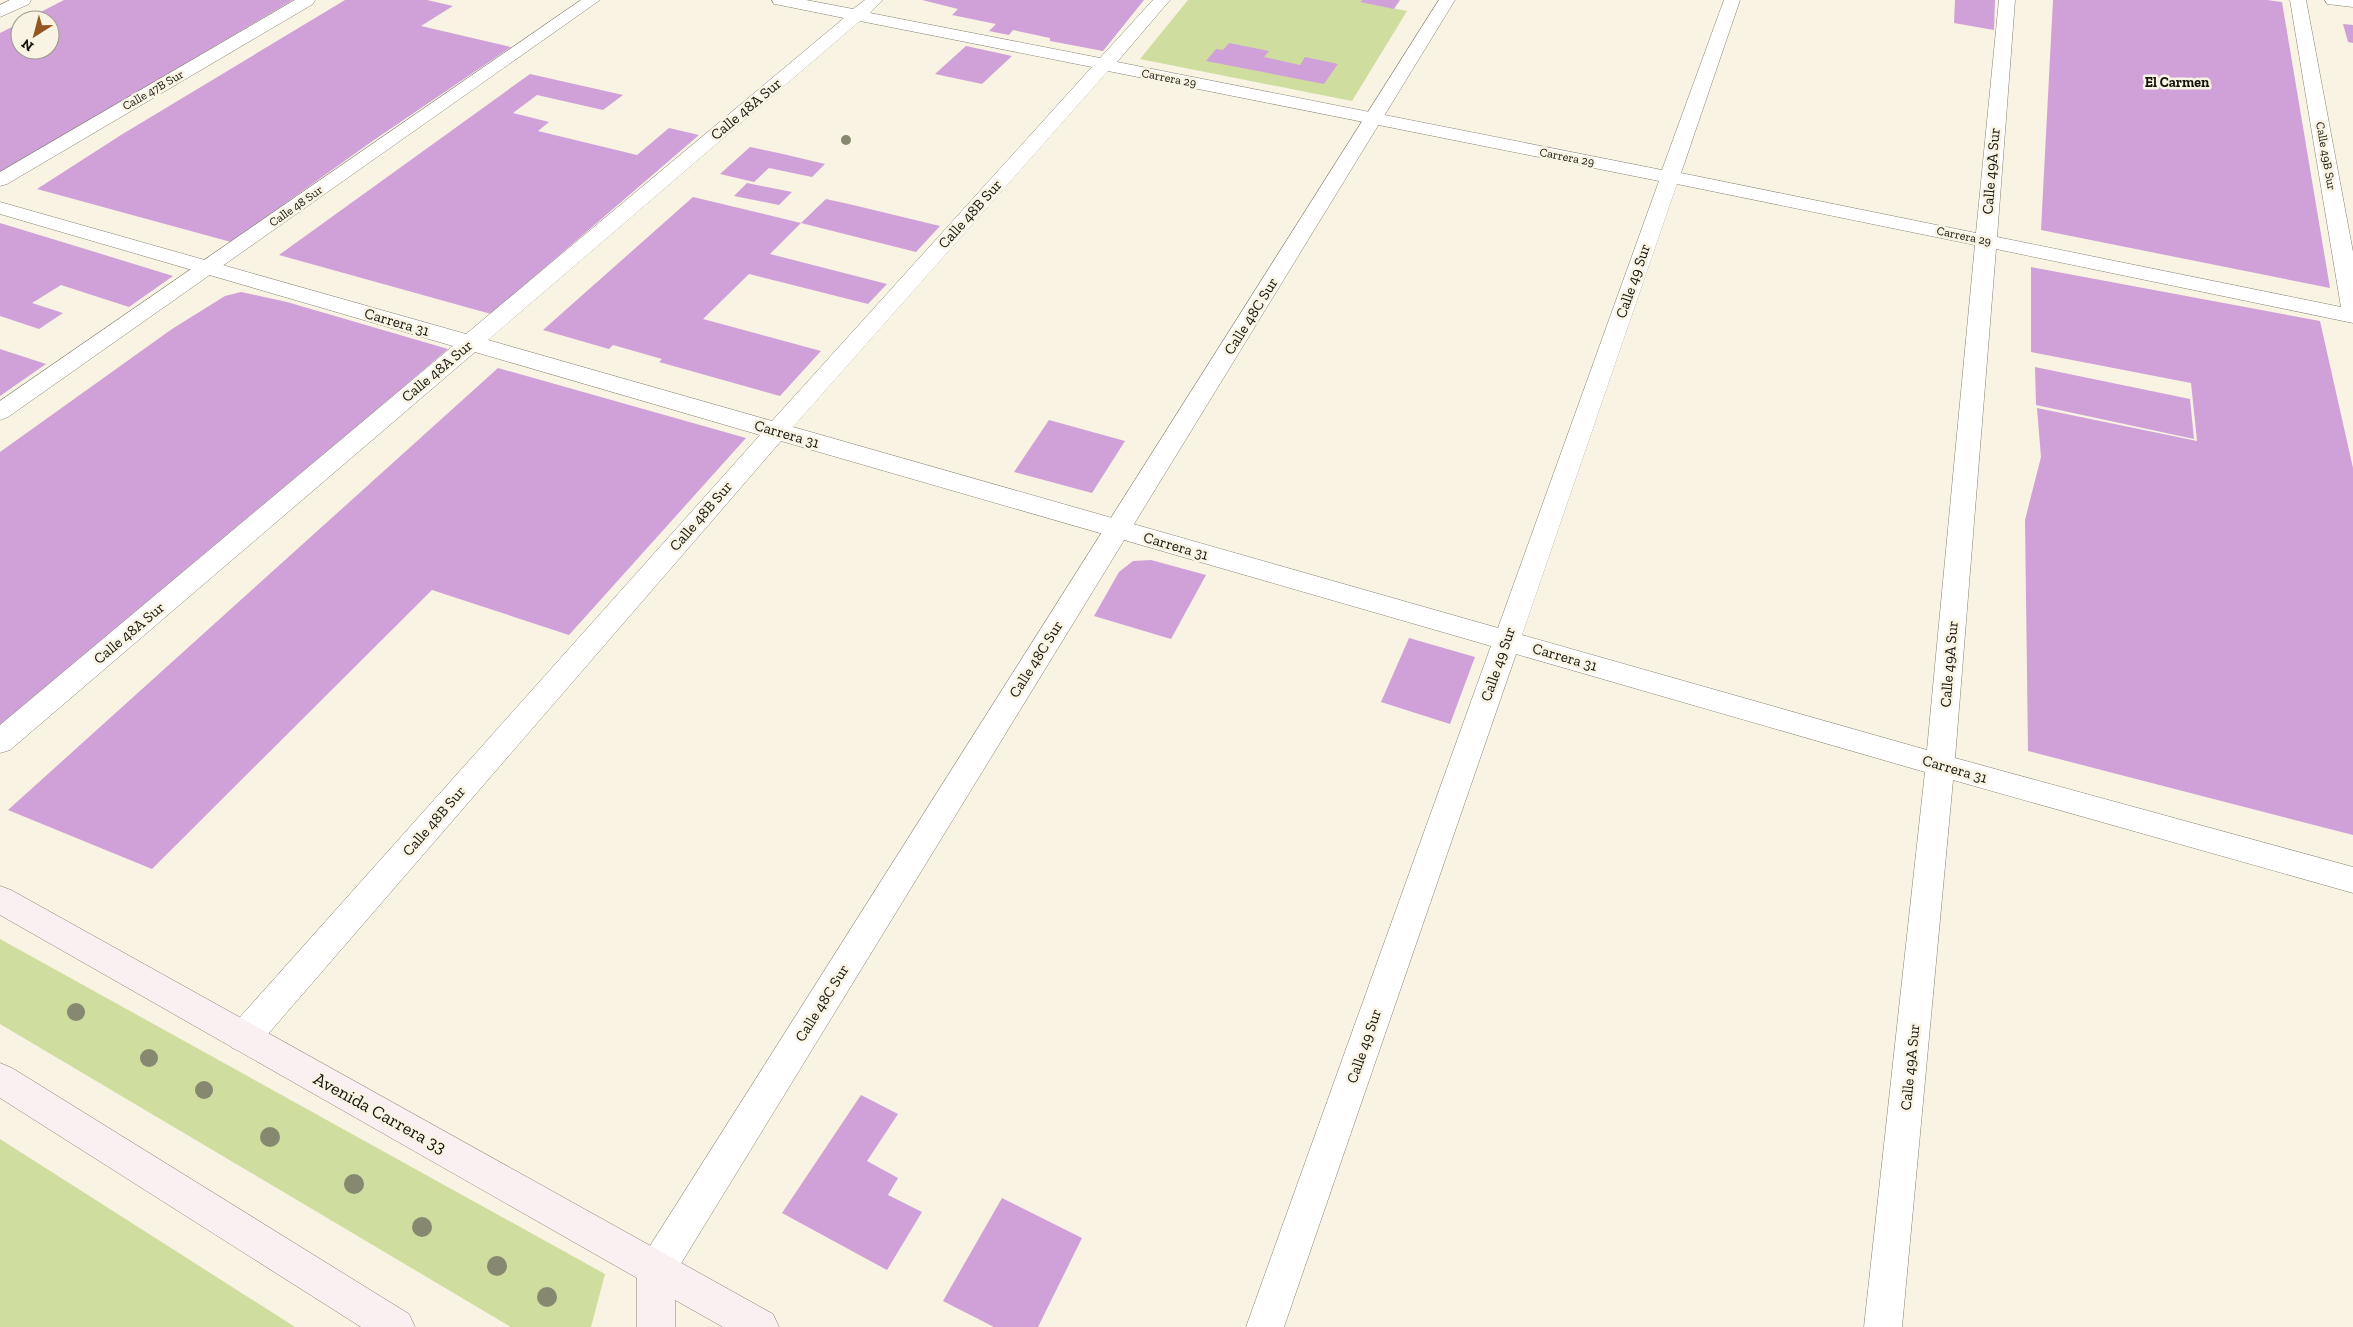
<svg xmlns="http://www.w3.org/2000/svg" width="2353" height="1327" viewBox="0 0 2353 1327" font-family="'Zilla Slab',serif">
<rect width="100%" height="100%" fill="#f8f3e2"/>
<!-- green -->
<g fill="#cfdd9f">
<polygon points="1188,0 1362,0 1361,2 1407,11 1352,101 1140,59"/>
<polygon points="0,939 605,1274 591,1327 511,1327 0,1024"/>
<polygon points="0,1139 295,1327 0,1327"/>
</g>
<!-- building -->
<g fill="#d0a1d9">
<polygon points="64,0 293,0 0,173 0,33 20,23 20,50 50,50 50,20 25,20"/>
<polygon points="345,0 427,0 453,6 421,26 511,47 374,140 231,242 37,189 121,135"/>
<polygon points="922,0 1144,0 1103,51 1050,41 1050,38 1013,30 1009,35 989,31 996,24 952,15 958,9"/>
<polygon points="1362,0 1400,0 1394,9 1360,2"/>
<polygon points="1955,0 1995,0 1994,30 1954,23"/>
<polygon points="2053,0 2267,0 2282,2 2330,288 2041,230"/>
<polygon points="2343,24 2353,25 2353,43 2348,42"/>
<polygon points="1229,43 1269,51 1264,57 1300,65 1305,57 1338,64 1324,84 1206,61 1216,49 1223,50"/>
<polygon points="966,46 1012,56 982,84 935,74"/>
<polygon points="530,74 623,95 603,110 537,95 513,113 549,122 538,131 637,155 669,128 699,135 491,314 279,255"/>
<polygon points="750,147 783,154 825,164 812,177 769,168 754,182 720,174"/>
<polygon points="747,183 792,192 779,205 734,196"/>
<polygon points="693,197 801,223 770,254 887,284 868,304 749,274 703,319 821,351 780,396 659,362 662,359 613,345 609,349 543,330"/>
<polygon points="826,199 853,205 940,226 916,252 801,223"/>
<polygon points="0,223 82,248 173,276 129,307 61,285 32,303 63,313 39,329 0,316"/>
<polygon points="2031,267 2320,321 2353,468 2353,835 2028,751 2025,520 2041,457 2037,408 2197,441 2191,383 2031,352"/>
<polygon points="241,292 287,302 448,349 0,731 0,452 172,329 225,296"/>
<polygon points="0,349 46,364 0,396"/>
<polygon points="2035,367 2190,399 2194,439 2036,405"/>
<polygon points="498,368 746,438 569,635 432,590 152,869 8,810"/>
<polygon points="1049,420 1125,441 1092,493 1014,472"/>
<polygon points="1151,560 1206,575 1171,639 1094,616 1119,572 1133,561"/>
<polygon points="1409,638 1475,657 1450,724 1381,702"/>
<polygon points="861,1095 898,1114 867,1161 898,1178 888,1195 922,1212 887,1270 782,1213"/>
<polygon points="1002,1198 1082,1238 1038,1327 994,1327 943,1301"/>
</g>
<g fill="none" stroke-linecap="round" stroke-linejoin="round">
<!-- minor casing -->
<g stroke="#868273" stroke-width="1">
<g id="minor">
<polygon points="10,0 31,0 29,4 0,17 0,5"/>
<polygon points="295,0 315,0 313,4 7,184 0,186 0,172"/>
<path d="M772,0H806L853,9L865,0H883L870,13L1100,58L1153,0H1170L1117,62L1662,170L1724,0H1740L1681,173L1976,233L1999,0H2015L1997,237L2341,307L2290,0H2306L2353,252V323L1996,249L1955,758L2353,867V893L1953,780L1902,1327H1864L1925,772L1516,654L1284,1327H1246L1491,646L781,441L256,1048L244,1052L232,1048L227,1037L232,1026L760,435L475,352L10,750L0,753V725L453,346L0,214V202L466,334L844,18L780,5L774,4ZM860,21L1092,67L772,421L488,340ZM1108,71L1659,181L1498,628L793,427ZM1677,184L1975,245L1927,750L1522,635Z"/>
</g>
</g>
<!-- tertiary casing -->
<g stroke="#868273" stroke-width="1">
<g id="tertiary">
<polygon points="581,0 600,0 8,417 0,420 0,401"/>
<polygon points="1439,0 1455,0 669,1283 656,1289 643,1283 637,1270 643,1257"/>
<polygon points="2325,0 2353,0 2353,7 2327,4"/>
</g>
</g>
<!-- secondary casing -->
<g stroke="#868273" stroke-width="1">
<g id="secondary">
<polygon points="0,886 11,890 773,1314 779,1327 723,1327 675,1300 675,1327 637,1327 637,1278 0,915"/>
<polygon points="0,1063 12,1068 409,1314 415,1327 361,1327 0,1098"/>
</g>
</g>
<!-- minor -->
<use href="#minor" fill="#fff" fill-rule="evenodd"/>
<!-- tertiary -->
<use href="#tertiary" fill="#fff" fill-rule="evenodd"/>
<!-- secondary -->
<use href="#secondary" fill="#faf0f1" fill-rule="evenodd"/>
</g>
<!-- trees -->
<g fill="#878870">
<circle cx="846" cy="140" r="5"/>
<circle cx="76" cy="1012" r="9"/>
<circle cx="149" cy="1058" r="9"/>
<circle cx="204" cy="1090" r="9"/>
<circle cx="270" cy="1137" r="10"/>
<circle cx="354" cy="1184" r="10"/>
<circle cx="422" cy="1227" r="10"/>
<circle cx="497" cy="1266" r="10"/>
<circle cx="547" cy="1297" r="10"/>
</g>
<g text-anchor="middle" stroke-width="5" stroke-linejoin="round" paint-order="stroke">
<!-- far-street labels -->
<g font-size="12" fill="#13120c" stroke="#f8f3e2">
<text transform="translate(1169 78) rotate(11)" y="4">Carrera 29</text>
<text transform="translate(153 90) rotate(-30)" y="4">Calle 47B Sur</text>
<text transform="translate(2326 156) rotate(80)" y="4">Calle 49B Sur</text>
<text transform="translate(1567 157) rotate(11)" y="4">Carrera 29</text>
<text transform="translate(296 206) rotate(-35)" y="4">Calle 48 Sur</text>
<text transform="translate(1964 236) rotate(12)" y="4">Carrera 29</text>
</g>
<!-- far-neighbourhood labels -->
<g font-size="14" font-weight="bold" fill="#13120c" stroke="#f8f3e2">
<text x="2177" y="87">El Carmen</text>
</g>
<!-- street labels -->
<g font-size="15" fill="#13120c" stroke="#f8f3e2">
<text transform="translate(746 109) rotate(-40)" y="5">Calle 48A Sur</text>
<text transform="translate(1991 171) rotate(-85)" y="5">Calle 49A Sur</text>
<text transform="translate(970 214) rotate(-48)" y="5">Calle 48B Sur</text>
<text transform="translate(1633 281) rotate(-71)" y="5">Calle 49 Sur</text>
<text transform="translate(1251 316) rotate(-58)" y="5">Calle 48C Sur</text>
<text transform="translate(397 322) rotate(16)" y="5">Carrera 31</text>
<text transform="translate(437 371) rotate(-40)" y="5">Calle 48A Sur</text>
<text transform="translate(787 434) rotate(16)" y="5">Carrera 31</text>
<text transform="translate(701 516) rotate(-49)" y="5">Calle 48B Sur</text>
<text transform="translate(1176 546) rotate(16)" y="5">Carrera 31</text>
<text transform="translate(129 633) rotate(-40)" y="5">Calle 48A Sur</text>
<text transform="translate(1565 657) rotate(16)" y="5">Carrera 31</text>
<text transform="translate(1036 659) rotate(-58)" y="5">Calle 48C Sur</text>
<text transform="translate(1498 664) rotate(-71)" y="5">Calle 49 Sur</text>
<text transform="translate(1949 664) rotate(-85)" y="5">Calle 49A Sur</text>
<text transform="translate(1955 769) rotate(16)" y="5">Carrera 31</text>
<text transform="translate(434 821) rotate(-49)" y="5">Calle 48B Sur</text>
<text transform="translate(822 1003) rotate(-58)" y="5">Calle 48C Sur</text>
<text transform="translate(1364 1046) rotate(-71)" y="5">Calle 49 Sur</text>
<text transform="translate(1910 1067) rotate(-84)" y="5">Calle 49A Sur</text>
</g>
<!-- near-street labels -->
<g font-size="18" fill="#13120c" stroke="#f8f3e2">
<text transform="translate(380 1113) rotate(29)" y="6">Avenida Carrera 33</text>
</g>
</g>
<!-- north arrow -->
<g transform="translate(35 35) rotate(216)"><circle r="24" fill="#f8f3e2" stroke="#9c998c"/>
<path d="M0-4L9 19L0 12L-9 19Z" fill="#965520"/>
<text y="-8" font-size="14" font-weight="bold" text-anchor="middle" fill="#13120c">N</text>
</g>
</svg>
